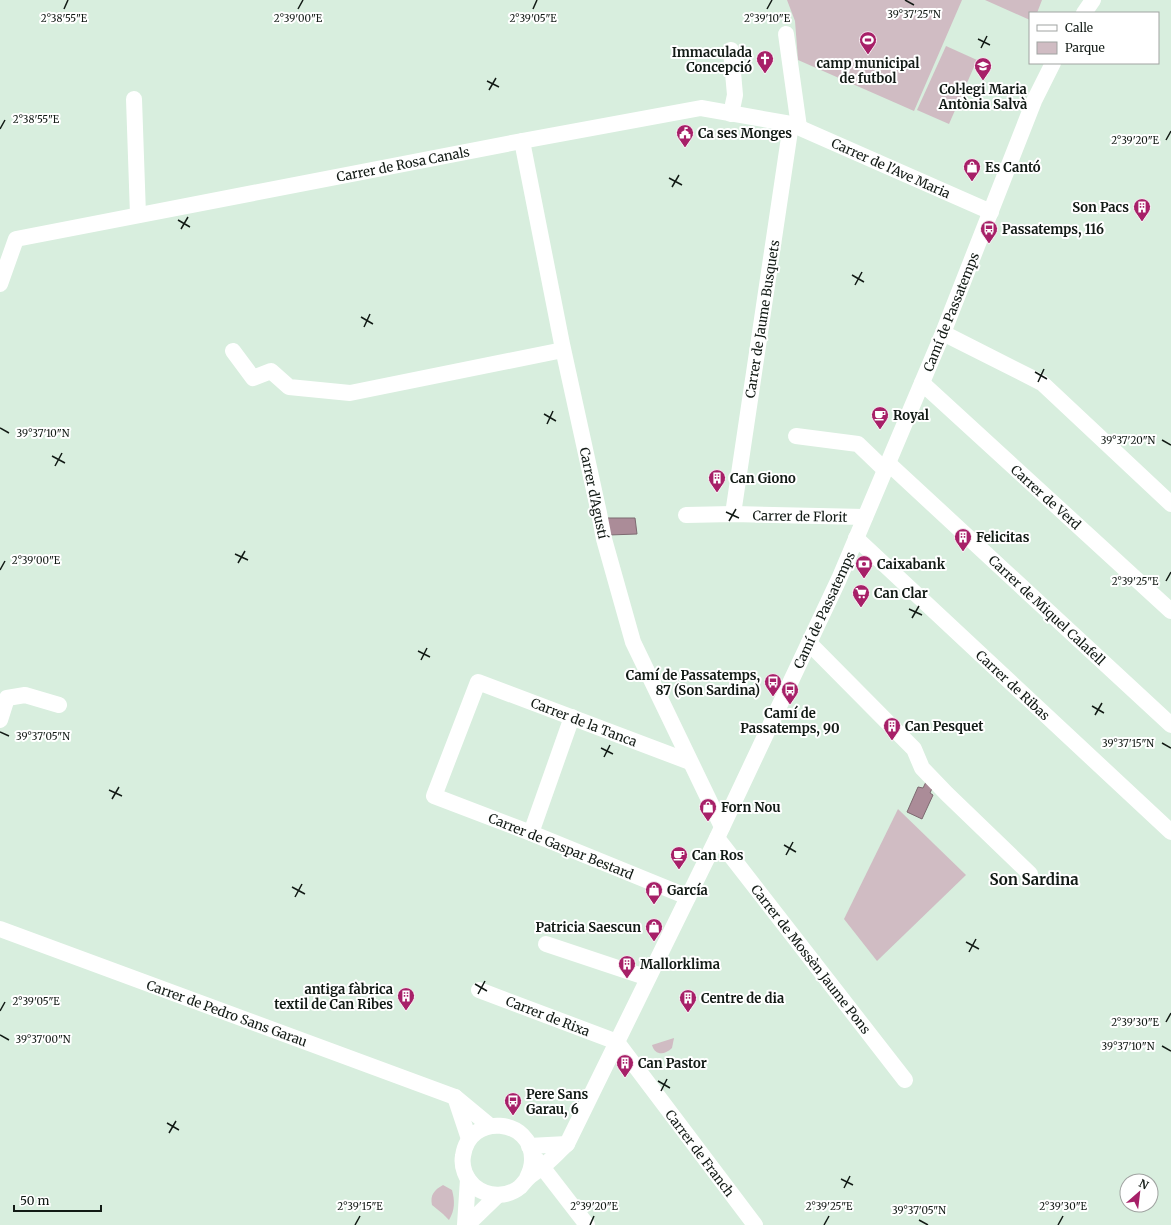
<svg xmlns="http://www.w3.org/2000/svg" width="1171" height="1225" viewBox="0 0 1171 1225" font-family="Merriweather,serif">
<rect width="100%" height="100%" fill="#d8eede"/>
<!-- green -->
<g fill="#d0bcc3">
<polygon points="787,0 962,0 914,111 798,60 795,21"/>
<polygon points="985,0 1042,0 1037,13 1030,13 1030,20"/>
<polygon points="946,46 977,60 949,124 917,110"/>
<polygon points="898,809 966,875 877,961 844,919"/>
<path d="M674,1038L672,1048C665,1055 655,1056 652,1045Z"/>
<path d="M443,1185L452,1190C455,1201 455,1210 449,1220L443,1214L432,1205C430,1195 434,1190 443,1185Z"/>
</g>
<!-- water -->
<g fill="#ab8c98" stroke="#7d6a71">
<polygon points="606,518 635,518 637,534 609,535"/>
<polygon points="927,780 933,786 930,793 933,795 922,819 907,812 918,787 923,788"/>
</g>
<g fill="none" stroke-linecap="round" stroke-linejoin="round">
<!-- minor -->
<g stroke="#fff" stroke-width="16">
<polyline points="1084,13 1093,0"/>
<polyline points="786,34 799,127"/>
<polyline points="731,50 735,95 731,114"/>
<polyline points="134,99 138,215"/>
<polyline points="522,141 562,344 599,513 604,539 633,642 722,827"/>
<polyline points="0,284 16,239 522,141 701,108 791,124 991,212"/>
<polyline points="943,333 1042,383 1171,504"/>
<polyline points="233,351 253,378 271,371 289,387 350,393 563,350"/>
<polyline points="922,383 1171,611"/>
<polyline points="796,436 858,444 885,470"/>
<polyline points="888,463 1171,725"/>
<polyline points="733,514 791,124"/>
<polyline points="686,515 733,514 865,517"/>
<polyline points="856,538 1171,832"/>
<polyline points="809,643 914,749 922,768 947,794 1030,874"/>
<polyline points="0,720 7,698 25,695 59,705"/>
<polyline points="531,833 572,717"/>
<polyline points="717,838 905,1080"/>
<polyline points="688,897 531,833 434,796 478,682 690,762"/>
<polyline points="0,929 455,1097 490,1126"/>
<polyline points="546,944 648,978"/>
<polyline points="479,990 617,1042 755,1225"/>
<polyline points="455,1097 469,1139"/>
<polyline points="529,1146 567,1144"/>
<polyline points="536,1159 587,1225"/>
<path d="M527,1178C530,1172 532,1167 532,1160C533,1118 469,1112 463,1156C461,1167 466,1179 474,1186C487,1197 507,1198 520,1187C523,1184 525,1181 528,1178C532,1174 538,1171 542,1167C551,1160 559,1151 567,1144L717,838L839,579L943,333L1034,101L1053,63"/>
<polyline points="465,1225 468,1179"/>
<polyline points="467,1225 498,1195"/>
</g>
</g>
<!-- ticks -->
<path fill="none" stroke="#121a15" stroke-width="1.5" d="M905,0L914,5M64,9L68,0M298,9L303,0M533,9L537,0M767,9L772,0M978,39L990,45M981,48L987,36M487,81L499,87M489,90L496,78M0,129L5,120M1166,140L1171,131M669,178L682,185M672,187L679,175M178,220L190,227M181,229L188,217M852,275L864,282M855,285L862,272M361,317L373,324M364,327L370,314M1035,372L1047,379M1038,382L1044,369M544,414L556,421M547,424L553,411M0,428L9,433M1162,440L1171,445M52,456L65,463M55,466L62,453M726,512L739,518M729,521L736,509M235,554L248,560M238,563L245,551M0,570L5,561M1166,581L1171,572M909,609L922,615M912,618L919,606M418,651L430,657M421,660L427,648M1092,706L1104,713M1095,715L1102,703M0,732L9,736M1162,743L1171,748M601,748L613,754M604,757L610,745M109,790L122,796M112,799L119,787M784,845L796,852M786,855L793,842M292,887L305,894M295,897L302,884M966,942L979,949M969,952L976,939M475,984L487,991M478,994L485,981M0,1011L5,1002M1166,1022L1171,1013M0,1035L9,1040M1162,1046L1171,1051M658,1081L670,1088M661,1091L667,1079M167,1123L179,1130M169,1133L176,1121M841,1179L853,1185M844,1188L850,1176M919,1220L928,1225M355,1225L360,1216M590,1225L594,1216M824,1225L829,1216M1058,1225L1063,1216"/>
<!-- icons -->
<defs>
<g id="stadium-pin" transform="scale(0.9)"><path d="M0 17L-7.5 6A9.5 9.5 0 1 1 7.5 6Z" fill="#a72068" stroke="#fff"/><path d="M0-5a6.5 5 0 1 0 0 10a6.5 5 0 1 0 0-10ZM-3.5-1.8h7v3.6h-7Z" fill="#fff"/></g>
<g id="church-pin" transform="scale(0.9)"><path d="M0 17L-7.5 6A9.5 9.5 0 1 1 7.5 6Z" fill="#a72068" stroke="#fff"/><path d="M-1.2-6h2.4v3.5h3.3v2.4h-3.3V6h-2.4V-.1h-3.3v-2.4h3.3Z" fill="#fff"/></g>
<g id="school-pin" transform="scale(0.9)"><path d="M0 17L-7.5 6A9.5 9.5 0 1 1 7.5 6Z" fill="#a72068" stroke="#fff"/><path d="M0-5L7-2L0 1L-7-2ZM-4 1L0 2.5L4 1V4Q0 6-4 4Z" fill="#fff"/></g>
<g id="civic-pin" transform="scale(0.9)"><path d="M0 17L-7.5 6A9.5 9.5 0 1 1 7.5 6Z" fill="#a72068" stroke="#fff"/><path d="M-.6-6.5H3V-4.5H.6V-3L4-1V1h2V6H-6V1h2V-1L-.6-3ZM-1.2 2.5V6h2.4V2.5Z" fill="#fff"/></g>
<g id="shop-pin" transform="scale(0.9)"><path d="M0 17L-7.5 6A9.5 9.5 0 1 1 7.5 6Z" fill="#a72068" stroke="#fff"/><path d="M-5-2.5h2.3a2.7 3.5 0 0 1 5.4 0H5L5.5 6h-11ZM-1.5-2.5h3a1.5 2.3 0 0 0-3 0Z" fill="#fff"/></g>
<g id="building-pin" transform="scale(0.9)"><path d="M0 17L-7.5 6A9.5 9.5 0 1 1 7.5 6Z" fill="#a72068" stroke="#fff"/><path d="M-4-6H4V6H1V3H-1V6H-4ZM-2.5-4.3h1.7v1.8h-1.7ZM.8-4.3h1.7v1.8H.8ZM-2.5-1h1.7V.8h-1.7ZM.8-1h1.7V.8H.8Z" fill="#fff"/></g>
<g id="bus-pin" transform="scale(0.9)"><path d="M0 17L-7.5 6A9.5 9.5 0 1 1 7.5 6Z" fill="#a72068" stroke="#fff"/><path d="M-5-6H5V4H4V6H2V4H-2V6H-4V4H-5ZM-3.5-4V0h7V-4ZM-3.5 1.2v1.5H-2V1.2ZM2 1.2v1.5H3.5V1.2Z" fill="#fff"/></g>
<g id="cafe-pin" transform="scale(0.9)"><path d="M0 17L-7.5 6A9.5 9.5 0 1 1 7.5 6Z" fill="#a72068" stroke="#fff"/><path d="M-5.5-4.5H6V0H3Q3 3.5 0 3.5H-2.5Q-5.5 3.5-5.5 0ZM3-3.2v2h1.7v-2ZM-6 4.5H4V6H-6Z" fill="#fff"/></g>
<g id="bank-pin" transform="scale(0.9)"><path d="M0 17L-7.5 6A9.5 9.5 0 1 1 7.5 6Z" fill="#a72068" stroke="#fff"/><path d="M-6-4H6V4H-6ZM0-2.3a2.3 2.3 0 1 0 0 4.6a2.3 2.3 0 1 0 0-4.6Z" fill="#fff"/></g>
<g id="supermarket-pin" transform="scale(0.9)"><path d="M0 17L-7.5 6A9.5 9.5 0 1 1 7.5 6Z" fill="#a72068" stroke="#fff"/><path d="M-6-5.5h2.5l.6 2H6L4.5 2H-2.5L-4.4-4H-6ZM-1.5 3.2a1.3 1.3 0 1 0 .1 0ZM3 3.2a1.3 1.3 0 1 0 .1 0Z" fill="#fff"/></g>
</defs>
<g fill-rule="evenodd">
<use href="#stadium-pin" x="868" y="40"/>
<use href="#church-pin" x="765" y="59"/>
<use href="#school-pin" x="983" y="66"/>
<use href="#civic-pin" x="685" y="133"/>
<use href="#shop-pin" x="972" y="167"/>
<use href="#building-pin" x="1142" y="207"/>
<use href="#bus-pin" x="989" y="229"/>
<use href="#cafe-pin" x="880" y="415"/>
<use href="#building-pin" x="717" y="478"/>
<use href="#building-pin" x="963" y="537"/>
<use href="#bank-pin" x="864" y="564"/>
<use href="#supermarket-pin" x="861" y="593"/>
<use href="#bus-pin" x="773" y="682"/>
<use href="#bus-pin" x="790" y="690"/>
<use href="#building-pin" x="892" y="726"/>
<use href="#shop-pin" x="708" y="807"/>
<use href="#cafe-pin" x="679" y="855"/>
<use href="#shop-pin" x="654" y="890"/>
<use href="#shop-pin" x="654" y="927"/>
<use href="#building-pin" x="627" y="964"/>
<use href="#building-pin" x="406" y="996"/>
<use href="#building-pin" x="688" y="998"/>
<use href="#building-pin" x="625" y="1063"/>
<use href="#bus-pin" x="513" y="1101"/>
</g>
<g text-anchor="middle" stroke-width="4" stroke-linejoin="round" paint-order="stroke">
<!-- poi labels -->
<g font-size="13" font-weight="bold" fill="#121a15" stroke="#fff" text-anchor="start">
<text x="752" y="57" text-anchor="end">Immaculada<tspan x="752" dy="15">Concepció</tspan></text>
<text x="868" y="68" text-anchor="middle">camp municipal<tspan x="868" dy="15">de futbol</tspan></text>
<text x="983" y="94" text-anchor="middle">Col·legi Maria<tspan x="983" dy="15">Antònia Salvà</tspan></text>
<text x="698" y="138">Ca ses Monges</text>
<text x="985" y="172">Es Cantó</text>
<text x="1129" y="212" text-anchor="end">Son Pacs</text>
<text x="1002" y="234">Passatemps, 116</text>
<text x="893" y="420">Royal</text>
<text x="730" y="483">Can Giono</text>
<text x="976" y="542">Felicitas</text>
<text x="877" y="569">Caixabank</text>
<text x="874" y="598">Can Clar</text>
<text x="760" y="680" text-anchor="end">Camí de Passatemps,<tspan x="760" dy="15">87 (Son Sardina)</tspan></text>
<text x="790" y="718" text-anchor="middle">Camí de<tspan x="790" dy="15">Passatemps, 90</tspan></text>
<text x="905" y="731">Can Pesquet</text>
<text x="721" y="812">Forn Nou</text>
<text x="692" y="860">Can Ros</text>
<text x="667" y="895">García</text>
<text x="641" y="932" text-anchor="end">Patricia Saescun</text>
<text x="640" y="969">Mallorklima</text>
<text x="393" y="994" text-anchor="end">antiga fàbrica<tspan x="393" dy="15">textil de Can Ribes</tspan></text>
<text x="701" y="1003">Centre de dia</text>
<text x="638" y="1068">Can Pastor</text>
<text x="526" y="1099">Pere Sans<tspan x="526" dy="15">Garau, 6</tspan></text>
</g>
<!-- street labels -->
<g font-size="13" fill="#121a15" stroke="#fff">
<text transform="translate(403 164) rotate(-11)" y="5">Carrer de Rosa Canals</text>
<text transform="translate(891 168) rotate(24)" y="5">Carrer de l'Ave Maria</text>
<text transform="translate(951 312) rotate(-68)" y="5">Camí de Passatemps</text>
<text transform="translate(762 319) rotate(-81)" y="5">Carrer de Jaume Busquets</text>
<text transform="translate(594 493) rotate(78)" y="5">Carrer d'Agustí</text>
<text transform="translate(1046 497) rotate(42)" y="5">Carrer de Verd</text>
<text transform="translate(800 516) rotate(1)" y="5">Carrer de Florit</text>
<text transform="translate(824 610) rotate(-65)" y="5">Camí de Passatemps</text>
<text transform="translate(1047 610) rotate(43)" y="5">Carrer de Miquel Calafell</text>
<text transform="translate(1013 685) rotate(43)" y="5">Carrer de Ribas</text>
<text transform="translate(584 722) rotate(21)" y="5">Carrer de la Tanca</text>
<text transform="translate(561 846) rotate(22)" y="5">Carrer de Gaspar Bestard</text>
<text transform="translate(811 959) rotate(52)" y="5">Carrer de Mossèn Jaume Pons</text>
<text transform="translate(227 1013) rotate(20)" y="5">Carrer de Pedro Sans Garau</text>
<text transform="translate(548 1016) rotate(21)" y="5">Carrer de Rixa</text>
<text transform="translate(700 1153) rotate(53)" y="5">Carrer de Franch</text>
</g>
<!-- quarter labels -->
<g font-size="15" font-weight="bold" fill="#121a15" stroke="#fff">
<text x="1034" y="885">Son Sardina</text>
</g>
</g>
<g font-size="10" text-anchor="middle" fill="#121a15" stroke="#fff" stroke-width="4" stroke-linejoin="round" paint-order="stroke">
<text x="914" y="18">39°37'25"N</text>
<text x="64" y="22">2°38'55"E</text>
<text x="298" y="22">2°39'00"E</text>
<text x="533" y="22">2°39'05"E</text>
<text x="767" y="22">2°39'10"E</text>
<text x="36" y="123">2°38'55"E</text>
<text x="1135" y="144">2°39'20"E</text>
<text x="43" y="437">39°37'10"N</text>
<text x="1128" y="444">39°37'20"N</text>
<text x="36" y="564">2°39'00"E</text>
<text x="1135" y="585">2°39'25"E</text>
<text x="43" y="740">39°37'05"N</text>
<text x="1128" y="747">39°37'15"N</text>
<text x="36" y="1005">2°39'05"E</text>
<text x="1135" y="1026">2°39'30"E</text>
<text x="43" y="1043">39°37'00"N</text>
<text x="1128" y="1050">39°37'10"N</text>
<text x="360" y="1210">2°39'15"E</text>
<text x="594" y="1210">2°39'20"E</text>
<text x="829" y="1210">2°39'25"E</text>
<text x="1063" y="1210">2°39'30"E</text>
<text x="919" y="1214">39°37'05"N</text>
</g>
<!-- legend -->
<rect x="1029" y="12" width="130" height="52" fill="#ffffff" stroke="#a0a3a1"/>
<rect x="1037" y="25" width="20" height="6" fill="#ffffff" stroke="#a0a3a1"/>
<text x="1065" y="32" font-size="12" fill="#121a15">Calle</text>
<rect x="1037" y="42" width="20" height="12" fill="#d0bcc3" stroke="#a0a3a1"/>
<text x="1065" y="52" font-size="12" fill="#121a15">Parque</text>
<!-- north arrow -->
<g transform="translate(1139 1193) rotate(28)"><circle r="19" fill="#ffffff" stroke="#a0a3a1"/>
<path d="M0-3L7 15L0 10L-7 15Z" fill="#a72068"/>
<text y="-6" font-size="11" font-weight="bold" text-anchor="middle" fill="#121a15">N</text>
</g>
<!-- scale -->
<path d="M14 1205v6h87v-6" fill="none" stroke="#121a15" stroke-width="2"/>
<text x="20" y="1205" font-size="12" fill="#121a15" stroke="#ffffff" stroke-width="3" paint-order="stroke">50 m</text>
</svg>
